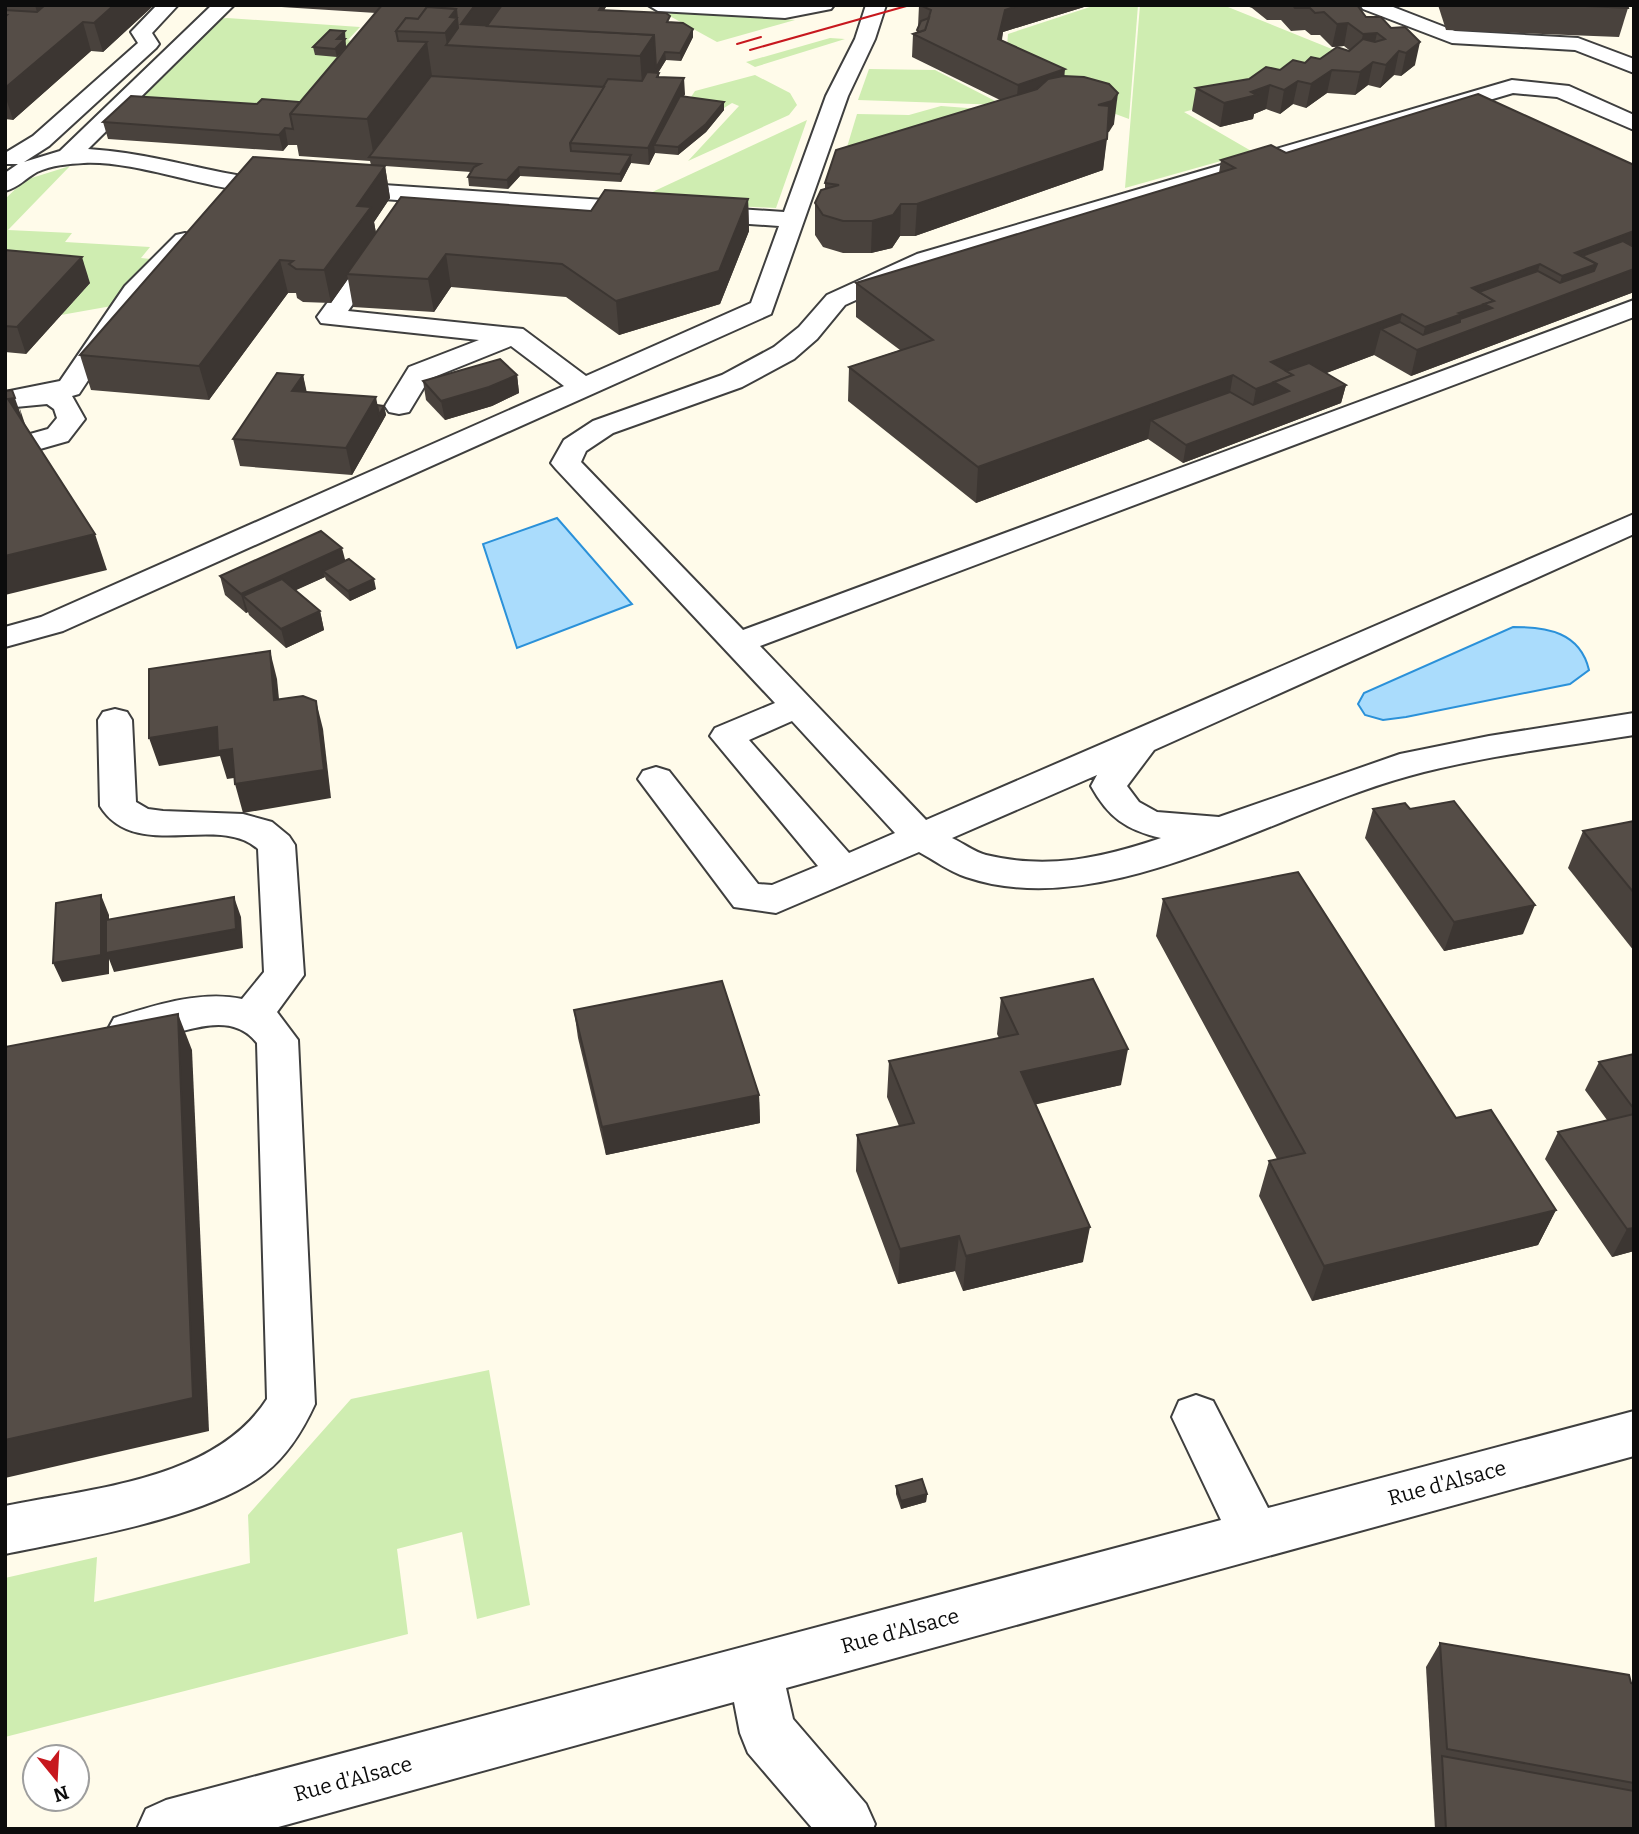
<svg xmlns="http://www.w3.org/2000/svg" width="1639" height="1834" viewBox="0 0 1639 1834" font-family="Bitter,serif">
<rect width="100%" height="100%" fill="#fffbea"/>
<!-- green -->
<g fill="#cfedb1">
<polygon points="1096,5 1138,5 1129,119 1102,109 1006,58 1008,34"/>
<polygon points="1140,5 1223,5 1364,62 1184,112 1253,152 1125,188"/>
<polygon points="682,12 795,20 717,42 666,14"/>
<polygon points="227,18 360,27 348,40 360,43 295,108 141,97 140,94 218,19"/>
<polygon points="830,38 845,39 755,67 746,62"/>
<polygon points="869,69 935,70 1003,105 858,100"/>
<polygon points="755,75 790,93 797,105 789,115 688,161 739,106 732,103 724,108 687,103 695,91"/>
<polygon points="941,106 1007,111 841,167 857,114 909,115"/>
<polygon points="807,120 776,208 633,201"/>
<polygon points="70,166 8,230 72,233 65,242 150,247 141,258 160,260 123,304 61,315 90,283 5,275 5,199 25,180"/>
<polygon points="489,1370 530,1605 477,1619 462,1532 397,1549 408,1634 5,1737 5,1578 97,1557 94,1602 250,1563 248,1515 351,1399"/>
</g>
<!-- water -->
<g fill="#aadcfc" stroke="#2b91d9" stroke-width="2">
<polygon points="557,518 632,604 517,648 483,544"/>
<path d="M1513,627C1547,627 1580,632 1589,670L1570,684L1406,717L1383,720L1365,715L1358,704L1364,693Z"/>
</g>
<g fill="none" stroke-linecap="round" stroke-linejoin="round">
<!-- minor casing -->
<g stroke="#3f3f3f" stroke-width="4">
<g id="minor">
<path d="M157,5H178L152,33L159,44L156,48L49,146L24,162L60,151L212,5H234L88,149C141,152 190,167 242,176C258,178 275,176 290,180L294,185L290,190C236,203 147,160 84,163C69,164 52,165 37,172C26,178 18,188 5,191V173L18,164H5V153L33,136L138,43L131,32Z"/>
<polygon points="648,5 834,5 831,9 785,18 658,11"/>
<polygon points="866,5 886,5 875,39 848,96 771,314 63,631 5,647 5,627 41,617 564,386 511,346 429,379 409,412 399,414 389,412 385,406 409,367 479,340 321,323 317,317 372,242 390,242 393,247 348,311 523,329 586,376 751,303 779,226 339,196 331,194 327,189 331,184 339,182 784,212 826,96 855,39"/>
<polygon points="1360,5 1388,5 1455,31 1578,38 1634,59 1634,73 1575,50 1452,43 1363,9"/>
<path d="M1512,80L1569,86L1634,115V130L1557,97L1513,93L935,264L845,305L817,339L794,359L742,387L613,433L586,451L581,462L743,630L1634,300V317L760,646L926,820L1634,514V534L1154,750L1127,786L1139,802L1157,812L1219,817L1400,754L1489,736L1634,713V735C1559,747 1482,756 1409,776C1276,812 1104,924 966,877C950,872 934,860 919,852L776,913L734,907L638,779L643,771L656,767L669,771L758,884L772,885L818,866L710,736L715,728L775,703L556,469L551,463L564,440L593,421L722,375L774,347L799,327L827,295L917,254ZM792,721L895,833L849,853L749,740ZM1097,775L1091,786C1108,817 1126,830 1161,838C1102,858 1048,870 986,855C974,852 963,843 952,838Z"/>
<polygon points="185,233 194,235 197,240 144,296 79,394 72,396 85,419 68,441 5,459 5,441 48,429 57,418 54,409 47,404 5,408 5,392 60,381 125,286 176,235"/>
<path d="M115,709L127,712L132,720L136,802L148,809L163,811L243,814L272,822L289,836L295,845L304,975L277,1012L298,1040L315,1404C303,1430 288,1455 265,1473C209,1518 77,1539 5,1554V1506C92,1488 215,1480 267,1399L257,1043C222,998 156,1053 114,1040L108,1029L114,1018C153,1006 201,990 242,999L264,972L258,849C218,813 135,863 100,806L98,720L103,712Z"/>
<polygon points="1196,1395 1213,1401 1268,1508 1634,1411 1634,1456 786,1688 793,1719 866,1804 875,1824 873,1829 813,1829 748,1753 740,1733 734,1702 271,1829 137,1829 146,1809 166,1800 1221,1520 1172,1417 1179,1401"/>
</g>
</g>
<!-- minor -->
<use href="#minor" fill="#fff" fill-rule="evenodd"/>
<!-- tram -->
<g stroke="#c7181e" stroke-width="2">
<polyline points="737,44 761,37"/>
<polyline points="750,50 910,5"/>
</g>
</g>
<!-- wall -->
<g fill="#49423d">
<polygon points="5,5 154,5 103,52 91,51 13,120 5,119"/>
<polygon points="250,5 607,5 604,10 671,23 693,29 693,37 681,61 666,60 658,73 659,73 659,77 685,94 684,96 724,110 706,132 678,155 655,153 649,165 631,163 621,182 520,176 508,189 469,186 468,177 471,172 385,166 390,198 374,222 376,233 591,211 748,199 749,231 720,304 619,335 566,297 451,287 434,312 353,307 348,279 331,303 303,302 297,298 296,293 288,293 209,400 91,390 80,355 371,165 370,161 299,156 297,145 288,145 283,151 108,139 103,122 257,104 300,102 376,13"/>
<polygon points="919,5 1084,7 1003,32 1002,40 1065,76 1114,124 1107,132 1103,170 915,236 900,236 892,248 871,253 843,253 823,247 815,235 815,203 825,189 825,183 1000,100 912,57 913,34 917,33 918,27"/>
<polygon points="1244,5 1357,5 1366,17 1381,17 1415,65 1401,76 1394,75 1380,88 1368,85 1355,95 1327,93 1306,108 1293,104 1280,114 1266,109 1254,114 1253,119 1220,127 1192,111 1196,88 1249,79 1349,50 1344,46 1332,47 1320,35 1311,35 1305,30 1291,31 1281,20 1267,20 1252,8"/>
<polygon points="1438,5 1627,5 1628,8 1619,37 1446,30"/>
<polygon points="346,39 345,41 346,47 337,57 315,55 313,47"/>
<polygon points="1286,153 1634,165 1634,292 1411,376 1374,355 1326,373 1346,385 1341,403 1183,463 1148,439 976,503 848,401 849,367 900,350 856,317 856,283 1219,173 1221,160"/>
<polygon points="5,250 90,283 26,354 5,352"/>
<polygon points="303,375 306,392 384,406 386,415 352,475 240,466 233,439"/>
<polygon points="517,375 519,393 492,406 445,420 426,400 423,381"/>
<polygon points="345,560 376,589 350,601 326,580 325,577 295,590 320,611 324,630 286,648 249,615 248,612 246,613 225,595 220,576"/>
<polygon points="1373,809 1410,809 1523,934 1444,951 1365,838"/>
<polygon points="1634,821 1634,951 1568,868 1583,831"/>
<polygon points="1163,899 1456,1118 1556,1210 1538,1245 1312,1301 1259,1196 1269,1161 1277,1159 1156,936"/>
<polygon points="1001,998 1121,1085 1035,1104 1083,1262 963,1291 955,1271 898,1284 856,1171 857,1135 899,1126 887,1097 889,1061 999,1038 997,1034"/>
<polygon points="574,1010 759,1095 760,1123 606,1155 578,1038"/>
<polygon points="1634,1054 1634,1251 1612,1257 1545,1159 1558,1132 1607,1120 1585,1090 1599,1062"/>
<polygon points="896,1486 927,1494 926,1502 901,1509 896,1494"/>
<polygon points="1440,1643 1634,1684 1634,1829 1435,1829 1426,1667"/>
</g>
<!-- shaded-wall -->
<g fill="#3c3632">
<polygon points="35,5 64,5 45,41"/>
<polygon points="114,5 154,5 103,52 94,23"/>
<polygon points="475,5 509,5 479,47 461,24"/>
<polygon points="602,5 607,5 600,18 599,10"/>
<polygon points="1020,5 1085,5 1084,7 1003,32 997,62 998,39 1005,10"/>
<polygon points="456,9 461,46 447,45 445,33 450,17"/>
<polygon points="83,22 91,51 13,120 5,95 5,88"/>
<polygon points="1348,23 1344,46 1332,47 1337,24"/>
<polygon points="693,29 693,37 681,61 680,53"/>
<polygon points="345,31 346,47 337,57 335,49 337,39"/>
<polygon points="1377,33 1372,56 1358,57 1363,34"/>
<polygon points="654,35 656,76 643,97 640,56"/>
<polygon points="427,42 433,83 374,157 367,119"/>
<polygon points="1420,42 1415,65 1401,76 1406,53"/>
<polygon points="1399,51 1394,75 1380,88 1386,65"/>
<polygon points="665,52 666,60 656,76 656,68"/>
<polygon points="1373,62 1368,85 1355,95 1360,72"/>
<polygon points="1065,69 1063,92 1016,108 1018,85"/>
<polygon points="1332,70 1327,93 1306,108 1311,84"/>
<polygon points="684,78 685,94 659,146 654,145 655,153 649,165 648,148"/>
<polygon points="1298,81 1293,104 1280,114 1284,90"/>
<polygon points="1270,85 1266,109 1254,114 1253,119 1220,127 1224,103"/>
<polygon points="1118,93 1114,124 1109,132 1095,136 1098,105"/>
<polygon points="724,102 724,110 706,132 678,155 678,147"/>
<polygon points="285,128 288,145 283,151 279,135"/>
<polygon points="1107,139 1103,170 915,236 917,204"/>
<polygon points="631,155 631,163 621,182 620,174"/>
<polygon points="385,166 390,198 374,222 377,239 347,274 348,279 331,303 324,270 357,206"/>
<polygon points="519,167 520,176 508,189 507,180"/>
<polygon points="748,199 749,231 720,304 619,335 616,301"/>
<polygon points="901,204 900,236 892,248 871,253 872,221"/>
<polygon points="1634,231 1634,292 1411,376 1417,350 1420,349 1425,327 1472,288 1540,264 1530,297 1555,299 1562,276 1575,253"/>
<polygon points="446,254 451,287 434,312 428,279"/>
<polygon points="82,257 90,283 26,354 17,327"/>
<polygon points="280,260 288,293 209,400 199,366"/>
<polygon points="1402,314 1396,338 1381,329 1374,355 1290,387 1346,385 1341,403 1183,463 1186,445 1250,421 1256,389 1271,362"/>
<polygon points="303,375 309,402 292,391"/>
<polygon points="517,375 519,393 492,406 445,420 441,401"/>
<polygon points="1233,375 1227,410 1151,420 1148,439 976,503 978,467"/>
<polygon points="12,390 21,415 19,406 28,433 8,399"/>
<polygon points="376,397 381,424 352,475 346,448"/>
<polygon points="384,406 386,415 381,424 379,415"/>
<polygon points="95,534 107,570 5,595 5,556"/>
<polygon points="342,548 347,567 323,571 325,577 257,608 243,596 248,612 246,613 241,594"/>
<polygon points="374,579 376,589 350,601 348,591"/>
<polygon points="320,611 324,630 286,648 281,629"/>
<polygon points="270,651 277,679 282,729 274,700"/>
<polygon points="316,701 323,729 331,798 243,813 235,784"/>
<polygon points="217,727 232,749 241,777 227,779 220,756 159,766 149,738"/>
<polygon points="101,895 109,915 109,952 234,897 241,917 243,948 114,972 109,959 109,974 62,982 53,963"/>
<polygon points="1535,905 1523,934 1444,951 1454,922"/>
<polygon points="178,1014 192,1050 209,1431 5,1478 5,1440"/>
<polygon points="1128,1049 1121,1085 1016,1109 1021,1072"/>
<polygon points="759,1095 760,1123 606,1155 602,1127"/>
<polygon points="1556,1210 1538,1245 1312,1301 1324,1266"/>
<polygon points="1090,1227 1083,1262 963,1291 966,1256"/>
<polygon points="1634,1228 1634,1251 1612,1257 1627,1229"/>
<polygon points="959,1236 955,1271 898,1284 900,1249"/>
<polygon points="927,1494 926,1502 901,1509 901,1501"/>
</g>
<!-- building -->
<g fill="#554d47" stroke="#3c3632" stroke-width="2">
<polygon points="45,5 114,5 94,23 83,22 5,88 5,17 7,15 5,15 5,10 37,12"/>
<polygon points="382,5 475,5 461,24 654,35 640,56 446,45 458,28 456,9 427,7 418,19 406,18 396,31 398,41 427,42 367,119 290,114"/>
<polygon points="502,5 602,5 599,10 666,13 670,16 667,22 683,23 693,29 680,53 665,52 656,68 654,35 487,26"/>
<polygon points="920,5 1020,5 1005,10 998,39 1065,69 1018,85 913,34 925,30 931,10"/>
<polygon points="1293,5 1357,5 1366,17 1381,17 1391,28 1405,27 1420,42 1406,53 1399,51 1386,65 1373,62 1360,72 1332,70 1311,84 1298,81 1284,90 1270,85 1251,92 1257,95 1224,103 1196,88 1249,79 1266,67 1280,70 1293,60 1305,63 1311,57 1320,59 1337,47 1349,51 1363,39 1375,42 1385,39 1377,33 1363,34 1348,23 1337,24 1324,12 1315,13 1310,8 1295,8"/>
<polygon points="1565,5 1627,5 1628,8"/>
<polygon points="427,7 456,9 450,17 457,18 445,33 396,31 406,18 418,19"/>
<polygon points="929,18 925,30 919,32 917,30 921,21"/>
<polygon points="330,30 345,31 337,39 345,39 335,49 313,47"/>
<polygon points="647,72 659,73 657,77 684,78 648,148 570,143 608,79 642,81"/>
<polygon points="431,76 604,87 570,143 571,151 631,155 620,174 519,167 507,180 468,177 474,167 480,164 369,157"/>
<polygon points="1063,76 1084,77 1109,84 1118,93 1112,101 1098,105 1109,106 1107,139 917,204 901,204 893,215 872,221 843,221 823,215 815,203 821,190 839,185 825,183 836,150 1037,89 1048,79"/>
<polygon points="1478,94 1634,165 1634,231 1575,253 1597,264 1562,276 1540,264 1472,288 1494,301 1459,313 1462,314 1425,327 1402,314 1271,362 1293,375 1256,389 1233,375 978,467 849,367 933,340 856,283 1235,168 1221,160 1271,145 1286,153"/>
<polygon points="131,96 257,104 262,99 300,102 290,114 293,129 285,128 279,135 103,122"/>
<polygon points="680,96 724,102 706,124 678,147 654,145"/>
<polygon points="253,157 385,166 357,206 371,207 324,270 296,269 289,264 293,261 280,260 199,366 80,355"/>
<polygon points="605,190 748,199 719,271 616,301 562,264 446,254 428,279 347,274 401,197 591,211"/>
<polygon points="1623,241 1634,247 1634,269 1417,350 1381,329 1400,322 1423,335 1460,322 1460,319 1492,308 1484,304 1494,301 1479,292 1538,271 1560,283 1594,271 1597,264 1582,256"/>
<polygon points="5,250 82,257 17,327 5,326"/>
<polygon points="500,359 517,375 489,387 441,401 423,381"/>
<polygon points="1309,363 1346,385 1186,445 1151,420 1230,392 1253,405 1289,391 1274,382 1293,375 1286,371"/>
<polygon points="277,373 303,375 292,391 376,397 346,448 233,439"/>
<polygon points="12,390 15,398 8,399 95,534 5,556 5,391"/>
<polygon points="377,405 384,406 379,415"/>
<polygon points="321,531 342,548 241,594 220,576"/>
<polygon points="349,559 374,579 348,591 323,571"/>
<polygon points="282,579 320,611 281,629 243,596"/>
<polygon points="270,651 274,700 303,696 316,701 324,770 235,784 232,749 218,751 217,727 149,738 149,669"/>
<polygon points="1454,801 1535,905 1454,922 1373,809 1405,803 1410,809"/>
<polygon points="1634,821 1634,893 1583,831"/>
<polygon points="1298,872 1456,1118 1491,1110 1556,1210 1324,1266 1269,1161 1305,1153 1163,899"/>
<polygon points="101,895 101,955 53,963 56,903"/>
<polygon points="234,897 236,929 106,953 106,920"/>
<polygon points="1093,979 1128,1049 1021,1072 1090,1227 966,1256 959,1236 900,1249 857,1135 914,1123 889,1061 1018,1034 1001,998"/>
<polygon points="722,981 759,1095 602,1127 574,1010"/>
<polygon points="178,1014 193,1398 5,1440 5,1047"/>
<polygon points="1634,1054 1634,1109 1599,1062"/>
<polygon points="1634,1114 1634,1228 1627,1229 1558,1132"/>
<polygon points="922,1479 927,1494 901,1501 896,1486"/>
<polygon points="1440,1643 1629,1675 1631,1683 1634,1684 1634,1783 1447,1749"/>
<polygon points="1442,1756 1634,1791 1634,1829 1446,1829"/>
</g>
<g text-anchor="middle" stroke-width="7" stroke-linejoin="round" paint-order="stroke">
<!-- near-street labels -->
<g font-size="21" fill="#0c0c0c" stroke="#fff">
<text transform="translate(1447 1483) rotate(-15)" y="7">Rue d'Alsace</text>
<text transform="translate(900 1631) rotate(-15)" y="7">Rue d'Alsace</text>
<text transform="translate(353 1779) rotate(-15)" y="7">Rue d'Alsace</text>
</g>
</g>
<!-- border -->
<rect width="1639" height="1834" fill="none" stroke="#0c0c0c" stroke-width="14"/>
<!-- north arrow -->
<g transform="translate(56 1778) rotate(162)"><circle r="33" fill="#ffffff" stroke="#9e9e9e" stroke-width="2"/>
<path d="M0-5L12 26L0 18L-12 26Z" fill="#c7181e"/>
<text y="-10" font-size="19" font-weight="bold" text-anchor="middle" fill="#0c0c0c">N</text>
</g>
</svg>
